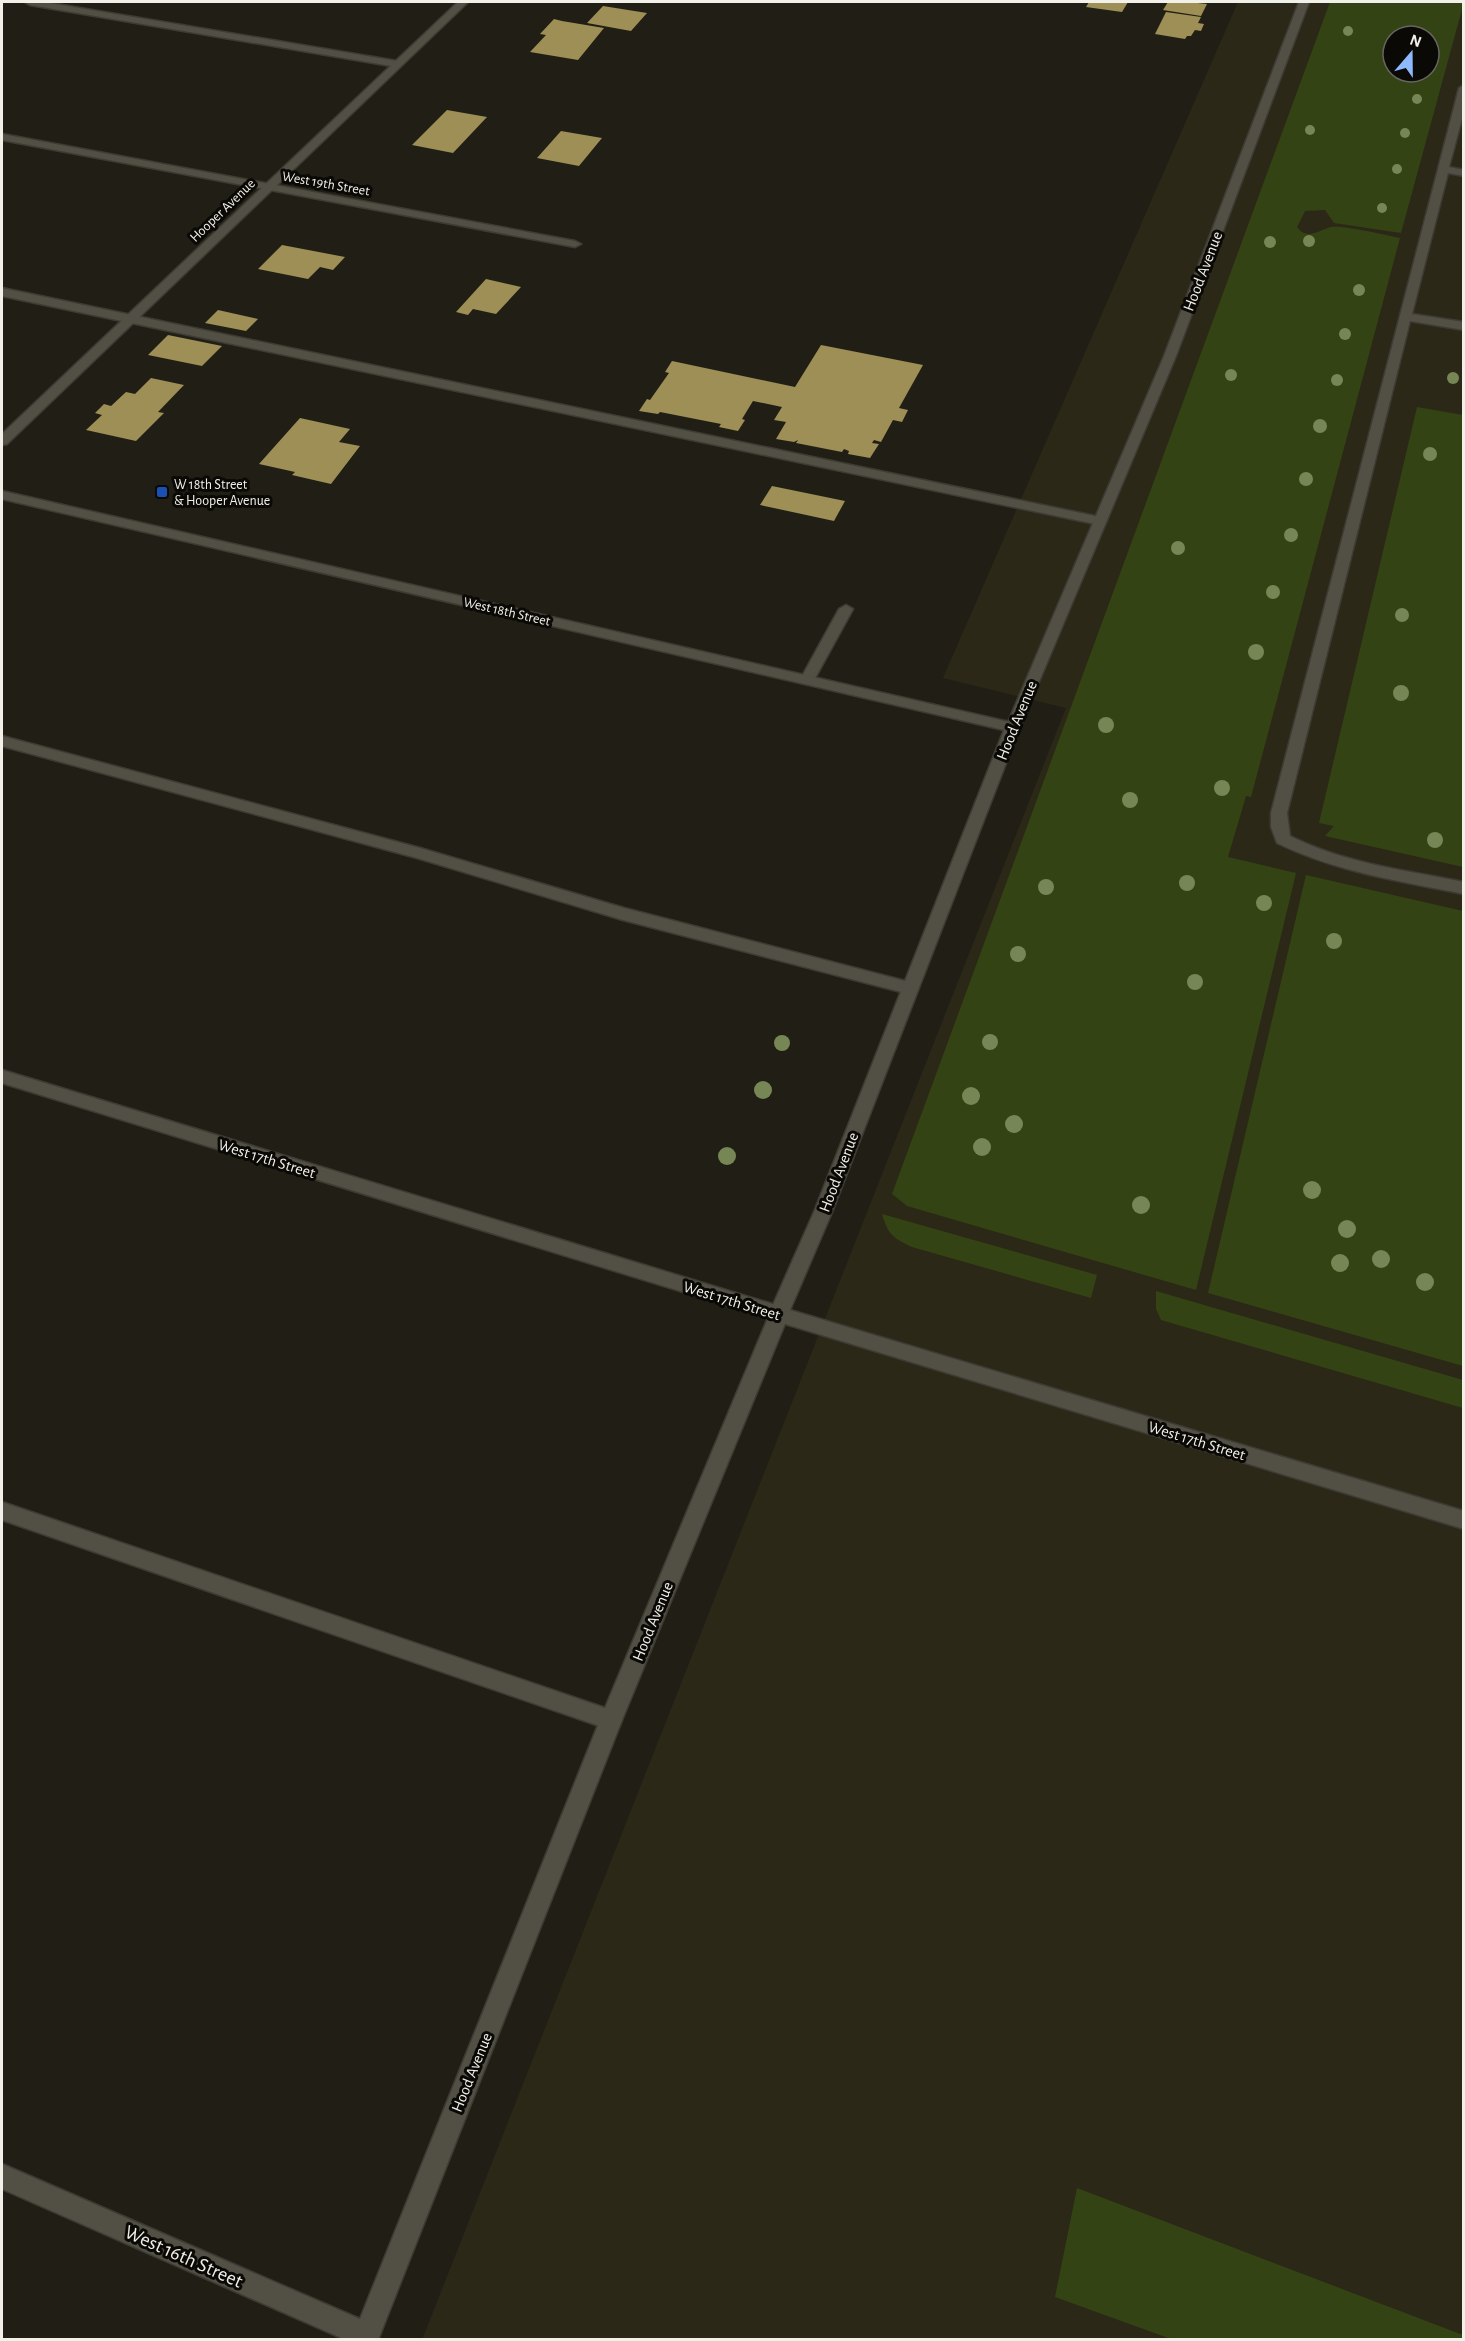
<svg xmlns="http://www.w3.org/2000/svg" width="1465" height="2341" viewBox="0 0 1465 2341" font-family="'Alegreya Sans',sans-serif">
<rect width="100%" height="100%" fill="#211f15"/>
<!-- built -->
<path fill="#2c2818" fill-rule="evenodd" d="M1238,2H1463V2339L422,2340L1066,708L943,678ZM1393,36H1429V72H1393Z"/>
<!-- green -->
<g fill="#334313" fill-rule="evenodd">
<path d="M1330,2H1464L1401,233L1334,223L1325,210L1305,211L1297,227C1307,241 1319,230 1331,227C1343,225 1385,235 1400,238L1251,797L1246,796L1228,857L1296,873L1196,1290L907,1206L892,1194ZM1393,36H1429V72H1393Z"/>
<polygon points="1417,407 1463,415 1463,867 1325,836 1334,826 1319,823"/>
<polygon points="1306,875 1463,911 1463,1366 1208,1293"/>
<path d="M882,1214L1097,1275L1091,1298L912,1247C893,1238 888,1235 882,1214Z"/>
<polygon points="1156,1291 1463,1380 1463,1408 1161,1320 1156,1309"/>
<polygon points="1077,2188 1463,2335 1463,2339 1171,2339 1055,2297"/>
</g>
<!-- building -->
<g fill="#9d8f55">
<polygon points="1089,2 1128,2 1122,12 1086,7"/>
<polygon points="1168,2 1188,2 1207,4 1201,16 1163,10"/>
<polygon points="603,6 647,13 631,31 587,23"/>
<polygon points="1166,12 1201,17 1198,23 1204,24 1201,31 1195,30 1191,36 1187,36 1185,39 1155,34"/>
<polygon points="554,19 562,21 604,28 578,60 530,52 546,35 540,34"/>
<polygon points="447,110 487,117 453,153 412,145"/>
<polygon points="561,131 602,138 579,166 537,158"/>
<polygon points="282,245 345,257 333,270 320,267 308,279 258,269"/>
<polygon points="486,279 521,287 496,314 473,309 468,315 456,312"/>
<polygon points="218,310 258,319 246,331 205,323"/>
<polygon points="168,335 222,346 202,366 148,355"/>
<polygon points="821,345 923,365 899,408 908,410 902,422 893,420 881,442 874,440 872,443 879,444 870,458 848,454 849,451 844,449 842,452 796,443 798,440 794,442 776,439 786,422 774,420 782,407 753,401 742,419 745,420 738,431 719,427 721,424 660,412 658,414 639,411 647,399 650,400 669,373 665,372 672,361 795,387"/>
<polygon points="151,378 184,385 158,412 164,413 136,441 86,430 102,415 95,413 104,404 111,406 126,392 135,394"/>
<polygon points="300,418 350,429 339,442 360,446 331,484 292,475 295,472 259,464"/>
<polygon points="772,486 845,501 834,521 760,505"/>
</g>
<g fill="none" stroke-linecap="round" stroke-linejoin="round">
<!-- service casing -->
<g stroke="#3e3b35" stroke-width="3">
<g id="service">
<polygon points="25,2 44,2 397,61 402,64 397,67 30,5"/>
<path d="M1464,85V111L1449,167L1464,170V176L1448,173L1412,314L1464,322V330L1410,321L1287,813L1290,836C1344,863 1404,870 1464,882V894C1400,881 1336,872 1277,843L1271,827V813L1438,169L1459,88Z"/>
<polygon points="2,288 1100,517 1107,521 1100,525 2,296"/>
<polygon points="846,605 853,609 814,680 812,683 802,683 800,680 839,609"/>
<polygon points="2,736 420,848 624,908 909,982 915,984 917,988 915,992 909,994 623,920 417,858 2,746"/>
<polygon points="2,1502 611,1710 619,1713 622,1720 619,1727 611,1730 2,1520"/>
</g>
</g>
<!-- minor casing -->
<g stroke="#3e3b35" stroke-width="3">
<g id="minor">
<polygon points="1299,2 1309,2 1176,356 1020,727 1018,730 1008,730 1006,727 1164,356"/>
<polygon points="2,134 575,241 581,244 575,247 2,140"/>
<polygon points="2,1070 779,1306 786,1308 789,1314 622,1720 378,2340 346,2340 2,2189 2,2164 360,2319 600,1720 768,1318 2,1083"/>
</g>
</g>
<!-- tertiary casing -->
<g stroke="#3e3b35" stroke-width="3">
<g id="tertiary">
<polygon points="458,2 468,2 7,444 2,445 2,434"/>
<polygon points="2,491 1018,724 1020,727 832,1212 790,1310 1464,1511 1464,1529 772,1320 769,1314 814,1212 1004,730 2,499"/>
</g>
</g>
<!-- service -->
<use href="#service" fill="#524f44" fill-rule="evenodd"/>
<!-- minor -->
<use href="#minor" fill="#524f44" fill-rule="evenodd"/>
<!-- tertiary -->
<use href="#tertiary" fill="#524f44" fill-rule="evenodd"/>
</g>
<!-- trees -->
<g fill="#768655">
<circle cx="1348" cy="31" r="5"/>
<circle cx="1417" cy="99" r="5"/>
<circle cx="1310" cy="130" r="5"/>
<circle cx="1405" cy="133" r="5"/>
<circle cx="1397" cy="169" r="5"/>
<circle cx="1382" cy="208" r="5"/>
<circle cx="1309" cy="241" r="6"/>
<circle cx="1270" cy="242" r="6"/>
<circle cx="1359" cy="290" r="6"/>
<circle cx="1345" cy="334" r="6"/>
<circle cx="1231" cy="375" r="6"/>
<circle cx="1453" cy="378" r="6"/>
<circle cx="1337" cy="380" r="6"/>
<circle cx="1320" cy="426" r="7"/>
<circle cx="1430" cy="454" r="7"/>
<circle cx="1306" cy="479" r="7"/>
<circle cx="1291" cy="535" r="7"/>
<circle cx="1178" cy="548" r="7"/>
<circle cx="1273" cy="592" r="7"/>
<circle cx="1402" cy="615" r="7"/>
<circle cx="1256" cy="652" r="8"/>
<circle cx="1401" cy="693" r="8"/>
<circle cx="1106" cy="725" r="8"/>
<circle cx="1222" cy="788" r="8"/>
<circle cx="1130" cy="800" r="8"/>
<circle cx="1435" cy="840" r="8"/>
<circle cx="1187" cy="883" r="8"/>
<circle cx="1046" cy="887" r="8"/>
<circle cx="1264" cy="903" r="8"/>
<circle cx="1334" cy="941" r="8"/>
<circle cx="1018" cy="954" r="8"/>
<circle cx="1195" cy="982" r="8"/>
<circle cx="990" cy="1042" r="8"/>
<circle cx="782" cy="1043" r="8"/>
<circle cx="763" cy="1090" r="9"/>
<circle cx="971" cy="1096" r="9"/>
<circle cx="1014" cy="1124" r="9"/>
<circle cx="982" cy="1147" r="9"/>
<circle cx="727" cy="1156" r="9"/>
<circle cx="1312" cy="1190" r="9"/>
<circle cx="1141" cy="1205" r="9"/>
<circle cx="1347" cy="1229" r="9"/>
<circle cx="1381" cy="1259" r="9"/>
<circle cx="1340" cy="1263" r="9"/>
<circle cx="1425" cy="1282" r="9"/>
</g>
<!-- markers -->
<rect fill="#1a4fb4" stroke="#0a0905" stroke-width="2" x="156" y="486" width="12" height="12" rx="3"/>
<g text-anchor="middle" stroke-width="6" stroke-linejoin="round" paint-order="stroke">
<!-- far-street labels -->
<g font-size="14" fill="#f1f0e9" stroke="#0a0905">
<text transform="translate(326 183) rotate(10)" y="5">West 19th Street</text>
<text transform="translate(222 210) rotate(-44)" y="5">Hooper Avenue</text>
<text transform="translate(507 611) rotate(13)" y="5">West 18th Street</text>
</g>
<!-- far-poi labels -->
<g font-size="14" fill="#f1f0e9" stroke="#0a0905" text-anchor="start">
<text x="174" y="489">W 18th Street<tspan x="174" dy="16">&amp; Hooper Avenue</tspan></text>
</g>
<!-- street labels -->
<g font-size="16" fill="#f1f0e9" stroke="#0a0905">
<text transform="translate(1202 271) rotate(-69)" y="6">Hood Avenue</text>
<text transform="translate(1016 720) rotate(-68)" y="6">Hood Avenue</text>
<text transform="translate(267 1158) rotate(17)" y="6">West 17th Street</text>
<text transform="translate(838 1172) rotate(-69)" y="6">Hood Avenue</text>
<text transform="translate(732 1300) rotate(17)" y="6">West 17th Street</text>
<text transform="translate(1197 1440) rotate(17)" y="6">West 17th Street</text>
<text transform="translate(652 1621) rotate(-68)" y="6">Hood Avenue</text>
<text transform="translate(471 2072) rotate(-68)" y="6">Hood Avenue</text>
</g>
<!-- near-street labels -->
<g font-size="20" fill="#f1f0e9" stroke="#0a0905">
<text transform="translate(184 2256) rotate(24)" y="7">West 16th Street</text>
</g>
</g>
<!-- border -->
<rect width="1465" height="2341" fill="none" stroke="#f1f0e9" stroke-width="6"/>
<!-- north arrow -->
<g transform="translate(1411 54) rotate(20)"><circle r="28" fill="#0a0905" stroke="#666560" stroke-width="1.5"/>
<path d="M0-4.5L10 22L0 15L-10 22Z" fill="#8eb9fd"/>
<text y="-9" font-size="16" font-weight="bold" text-anchor="middle" fill="#f1f0e9">N</text>
</g>
</svg>
